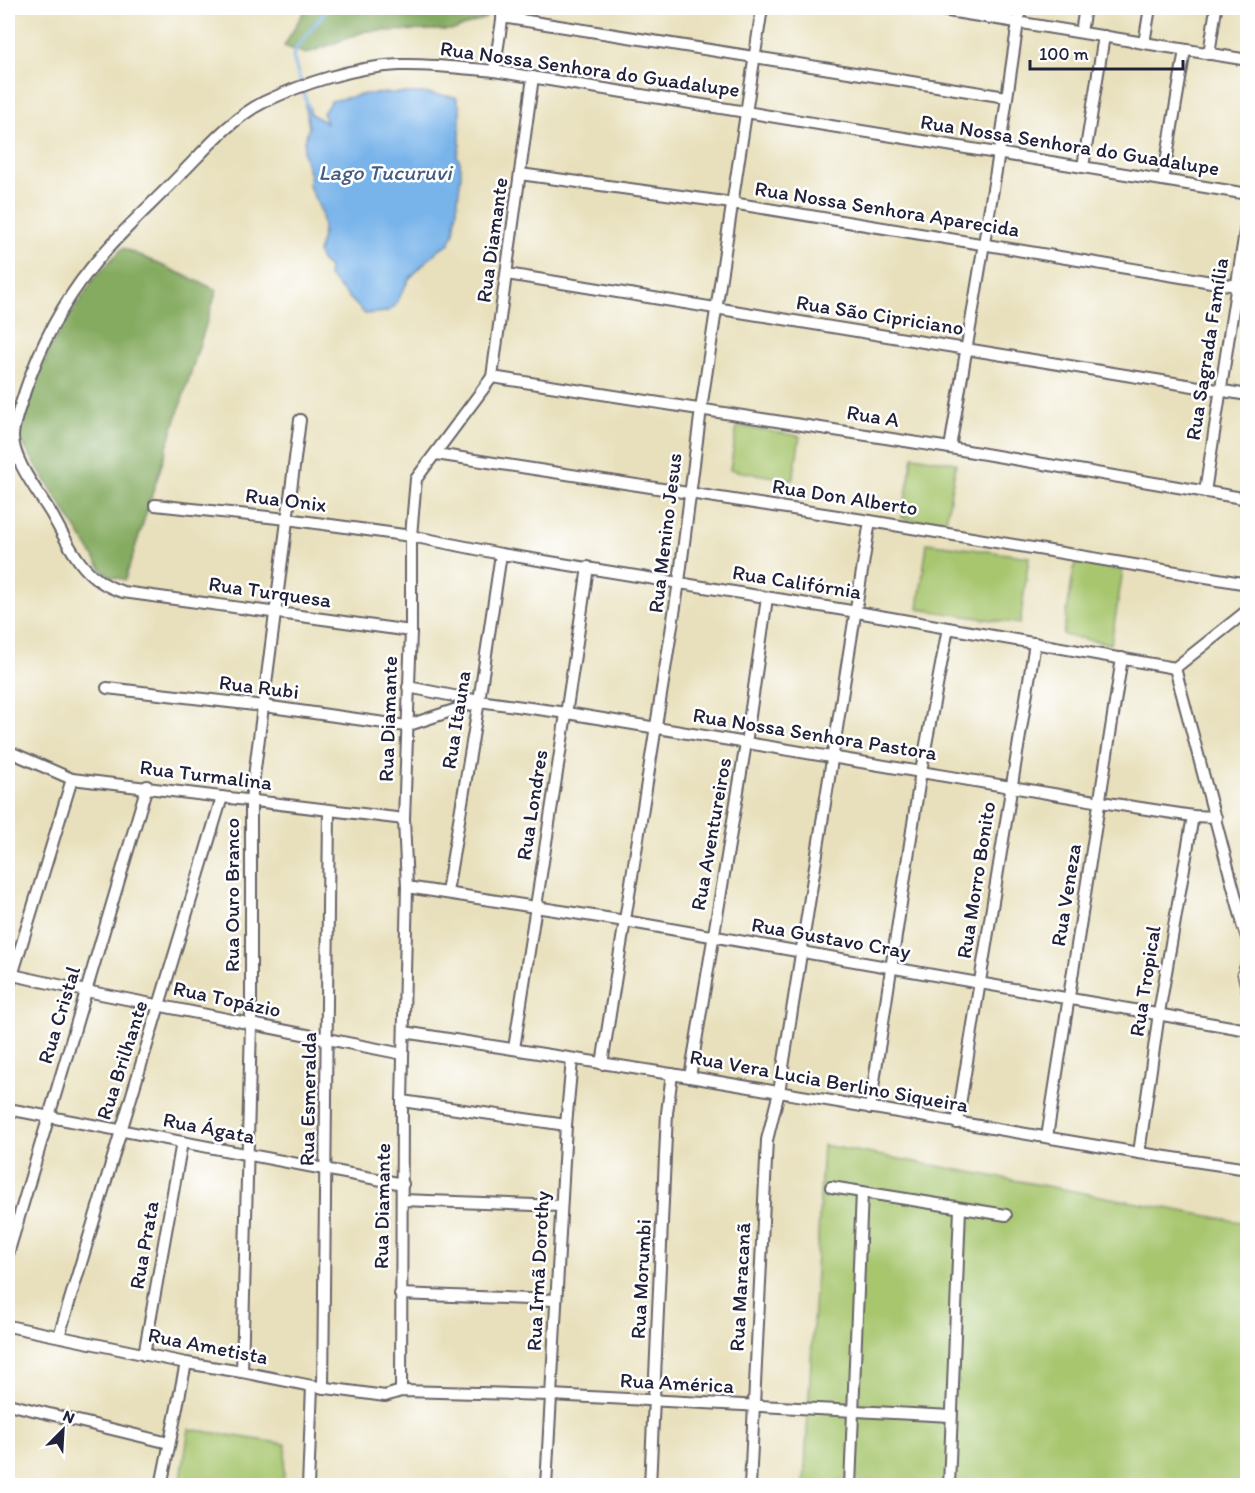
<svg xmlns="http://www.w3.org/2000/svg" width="1255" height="1493" viewBox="0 0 1255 1493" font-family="Itim,sans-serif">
<rect width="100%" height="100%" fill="#fff"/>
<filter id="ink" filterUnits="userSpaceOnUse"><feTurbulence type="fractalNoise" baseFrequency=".0167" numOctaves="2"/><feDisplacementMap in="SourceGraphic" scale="12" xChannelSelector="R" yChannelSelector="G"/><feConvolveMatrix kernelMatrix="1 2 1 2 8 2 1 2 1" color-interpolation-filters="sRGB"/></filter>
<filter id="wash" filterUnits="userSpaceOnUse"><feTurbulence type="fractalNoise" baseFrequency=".008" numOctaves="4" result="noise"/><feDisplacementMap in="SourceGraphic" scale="24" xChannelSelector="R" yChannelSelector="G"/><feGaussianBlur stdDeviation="1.35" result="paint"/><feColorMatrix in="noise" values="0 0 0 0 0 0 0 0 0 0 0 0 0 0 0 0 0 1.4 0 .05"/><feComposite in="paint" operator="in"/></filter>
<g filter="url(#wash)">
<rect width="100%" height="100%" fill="#e8e0bc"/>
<!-- green -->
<g fill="#a7c66e" stroke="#647454" stroke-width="1.5">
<polygon points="737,426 800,436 793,480 730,470"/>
<polygon points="913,456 956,463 945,526 902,518"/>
<polygon points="927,543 1029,557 1020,624 918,609"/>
<polygon points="1075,562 1123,570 1111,644 1063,635"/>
<polygon points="823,1145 1247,1223 1247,1485 804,1486"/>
<polygon points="189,1429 286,1444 283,1485 180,1485"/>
</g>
<!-- forest -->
<g fill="#85ab61" stroke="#54664e" stroke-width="1.5">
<polygon points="306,8 488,8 486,18 454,30 366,31 306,54 284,46"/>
<polygon points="123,248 217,290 125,580 110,576 102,570 24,446 19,436 19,426 49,349 95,277"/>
</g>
<!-- water -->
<polygon fill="#78b4ea" stroke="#4d6b92" stroke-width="1.5" points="394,93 422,93 456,97 460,109 460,145 457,156 460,162 461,174 454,233 449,244 439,249 409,279 395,306 386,312 365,314 328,276 329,268 321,261 318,253 323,231 322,213 309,186 310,176 303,153 305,140 309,127 305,105 308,104 311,114 326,123 323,113 331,101 365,94"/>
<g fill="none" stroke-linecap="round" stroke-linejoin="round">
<!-- stream -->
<polyline stroke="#78b4ea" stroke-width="3" points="308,107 293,57 295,50 328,8"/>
</g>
</g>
<g filter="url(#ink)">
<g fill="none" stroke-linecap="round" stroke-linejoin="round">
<!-- minor casing -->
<g stroke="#676468" stroke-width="14">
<g id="minor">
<polyline points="930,8 1248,60"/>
<polyline points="502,17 1006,97"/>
<polyline points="1081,32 1085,8"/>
<polyline points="1144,43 1150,8"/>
<polyline points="1209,54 1216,8"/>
<polyline points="494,71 504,8"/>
<polyline points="1083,167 1104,36"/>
<polyline points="520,174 732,203 1248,288"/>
<polyline points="1163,180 1185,50"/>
<polyline points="507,274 1248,395"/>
<polyline points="492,377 950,448 1248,499"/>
<polyline points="950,448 999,153 1020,8"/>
<polyline points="436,454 870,521 1248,584"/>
<polyline points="1205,492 1248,212"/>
<polyline points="155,505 287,519 411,536 501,554 857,612 1175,668"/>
<path d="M411,631L123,592C83,580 71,549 52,515C39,493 12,460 13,435C14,420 21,405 25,391C40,347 62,304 91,268C117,235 150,206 179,176C205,150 230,119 264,102C304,83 354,67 399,65C431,64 462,68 494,71L1248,194"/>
<polyline points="1175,668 1243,924"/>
<polyline points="1175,668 1248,610"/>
<polyline points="408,687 479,701 567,713 1101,802 1193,816 1216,817"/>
<polyline points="107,688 264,706 406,726 478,702"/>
<polyline points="8,751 72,779 404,819"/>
<polyline points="407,887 625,921 1248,1030"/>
<polyline points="447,892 479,701 501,554"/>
<polyline points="8,974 86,991 403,1054"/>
<polyline points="8,989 72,779"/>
<polyline points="404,1032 690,1077 1139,1153 1248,1169"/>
<path d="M514,1049C538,889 565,728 588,567"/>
<polyline points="602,1064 679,582 701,409 762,8"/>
<polyline points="690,1077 746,743 767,598"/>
<polyline points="402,1101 566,1125"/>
<polyline points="870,1108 921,771 948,628"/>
<polyline points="8,1109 403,1184"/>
<polyline points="957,1123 1035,643"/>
<polyline points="1047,1137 1122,658"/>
<polyline points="1139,1153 1159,1013 1193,816"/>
<polyline points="831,1187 1006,1215"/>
<polyline points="402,1200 561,1206"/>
<polyline points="8,1254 147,786"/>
<polyline points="400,1294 556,1300"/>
<polyline points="8,1326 186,1363 242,1372 312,1386 385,1396 401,1391 551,1395 951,1416"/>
<polyline points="59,1336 222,797"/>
<polyline points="144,1355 182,1142"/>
<polyline points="242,1372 251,1024 251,800 300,420"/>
<polyline points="323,1388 329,811"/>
<polyline points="401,1391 402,1101 407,887 404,819 411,631 411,536 416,479 492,377 533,77"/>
<polyline points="8,1404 169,1443"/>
<polyline points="161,1486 186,1363"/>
<polyline points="308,1486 312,1386"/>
<polyline points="546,1486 566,1125 572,1060"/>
<polyline points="650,1486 667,1113 672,1074"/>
<polyline points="750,1486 767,1140 779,1092 870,521"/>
<polyline points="850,1486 862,1192"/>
<polyline points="949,1486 960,1209"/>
</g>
</g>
<!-- tertiary casing -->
<g stroke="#676468" stroke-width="15">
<g id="tertiary">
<polyline points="1248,921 1243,924 1248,939"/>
<polyline points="1248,961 1244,974 1248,990"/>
</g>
</g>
<!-- minor -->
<use href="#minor" stroke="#fff" stroke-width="10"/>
<!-- tertiary -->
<use href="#tertiary" stroke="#fff" stroke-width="12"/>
</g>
</g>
<g text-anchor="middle" stroke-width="5" stroke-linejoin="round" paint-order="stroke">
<!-- street labels -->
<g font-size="21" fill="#22223b" stroke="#fff">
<text transform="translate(590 69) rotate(8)" y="7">Rua Nossa Senhora do Guadalupe</text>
<text transform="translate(1070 145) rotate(9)" y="7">Rua Nossa Senhora do Guadalupe</text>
<text transform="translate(887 209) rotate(9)" y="7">Rua Nossa Senhora Aparecida</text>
<text transform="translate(492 240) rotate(-82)" y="7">Rua Diamante</text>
<text transform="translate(880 315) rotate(9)" y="7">Rua São Cipriciano</text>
<text transform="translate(1207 349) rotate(-81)" y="7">Rua Sagrada Família</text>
<text transform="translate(873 416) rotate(9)" y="7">Rua A</text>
<text transform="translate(845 497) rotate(9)" y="7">Rua Don Alberto</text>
<text transform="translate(286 500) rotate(7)" y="7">Rua Onix</text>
<text transform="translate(665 533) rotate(-83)" y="7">Rua Menino Jesus</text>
<text transform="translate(797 582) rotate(9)" y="7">Rua Califórnia</text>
<text transform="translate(270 592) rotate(8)" y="7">Rua Turquesa</text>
<text transform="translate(259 687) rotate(7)" y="7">Rua Rubi</text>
<text transform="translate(388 719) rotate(-88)" y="7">Rua Diamante</text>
<text transform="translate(456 720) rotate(-81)" y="7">Rua Itauna</text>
<text transform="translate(815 734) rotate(9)" y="7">Rua Nossa Senhora Pastora</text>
<text transform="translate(206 775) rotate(7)" y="7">Rua Turmalina</text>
<text transform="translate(532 805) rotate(-81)" y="7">Rua Londres</text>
<text transform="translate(711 834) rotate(-80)" y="7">Rua Aventureiros</text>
<text transform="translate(976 880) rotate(-81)" y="7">Rua Morro Bonito</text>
<text transform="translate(232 895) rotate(-90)" y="7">Rua Ouro Branco</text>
<text transform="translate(1066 895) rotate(-81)" y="7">Rua Veneza</text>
<text transform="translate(831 938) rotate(10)" y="7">Rua Gustavo Cray</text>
<text transform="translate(1145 981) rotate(-81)" y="7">Rua Tropical</text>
<text transform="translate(227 999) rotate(12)" y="7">Rua Topázio</text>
<text transform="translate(59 1015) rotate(-73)" y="7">Rua Cristal</text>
<text transform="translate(122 1060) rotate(-72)" y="7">Rua Brilhante</text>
<text transform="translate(829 1081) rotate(10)" y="7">Rua Vera Lucia Berlino Siqueira</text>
<text transform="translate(308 1099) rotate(-89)" y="7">Rua Esmeralda</text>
<text transform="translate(209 1128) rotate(11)" y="7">Rua Ágata</text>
<text transform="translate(382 1206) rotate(-89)" y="7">Rua Diamante</text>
<text transform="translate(144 1245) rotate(-80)" y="7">Rua Prata</text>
<text transform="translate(538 1271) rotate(-87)" y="7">Rua Irmã Dorothy</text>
<text transform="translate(641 1279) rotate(-87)" y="7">Rua Morumbi</text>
<text transform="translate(740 1287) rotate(-87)" y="7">Rua Maracanã</text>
<text transform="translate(208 1346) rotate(11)" y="7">Rua Ametista</text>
<text transform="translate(677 1383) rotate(3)" y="7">Rua América</text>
</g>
<!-- water labels -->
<g font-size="22" font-style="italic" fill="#445c81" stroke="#fff">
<text x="385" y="180">Lago Tucuruvi</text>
</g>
</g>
<!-- margin -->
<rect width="1255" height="1493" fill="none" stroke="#fff" stroke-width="30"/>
<!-- north arrow -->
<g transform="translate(63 1430) rotate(24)" stroke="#ffffff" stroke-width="4.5" paint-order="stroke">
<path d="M0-4.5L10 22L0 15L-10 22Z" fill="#22223b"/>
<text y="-9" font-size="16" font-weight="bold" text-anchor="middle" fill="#22223b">N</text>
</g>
<!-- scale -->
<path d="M1030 60v9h153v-9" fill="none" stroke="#22223b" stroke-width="3"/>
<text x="1039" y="60" font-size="18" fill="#22223b" stroke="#ffffff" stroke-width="4.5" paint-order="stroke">100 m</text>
</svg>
